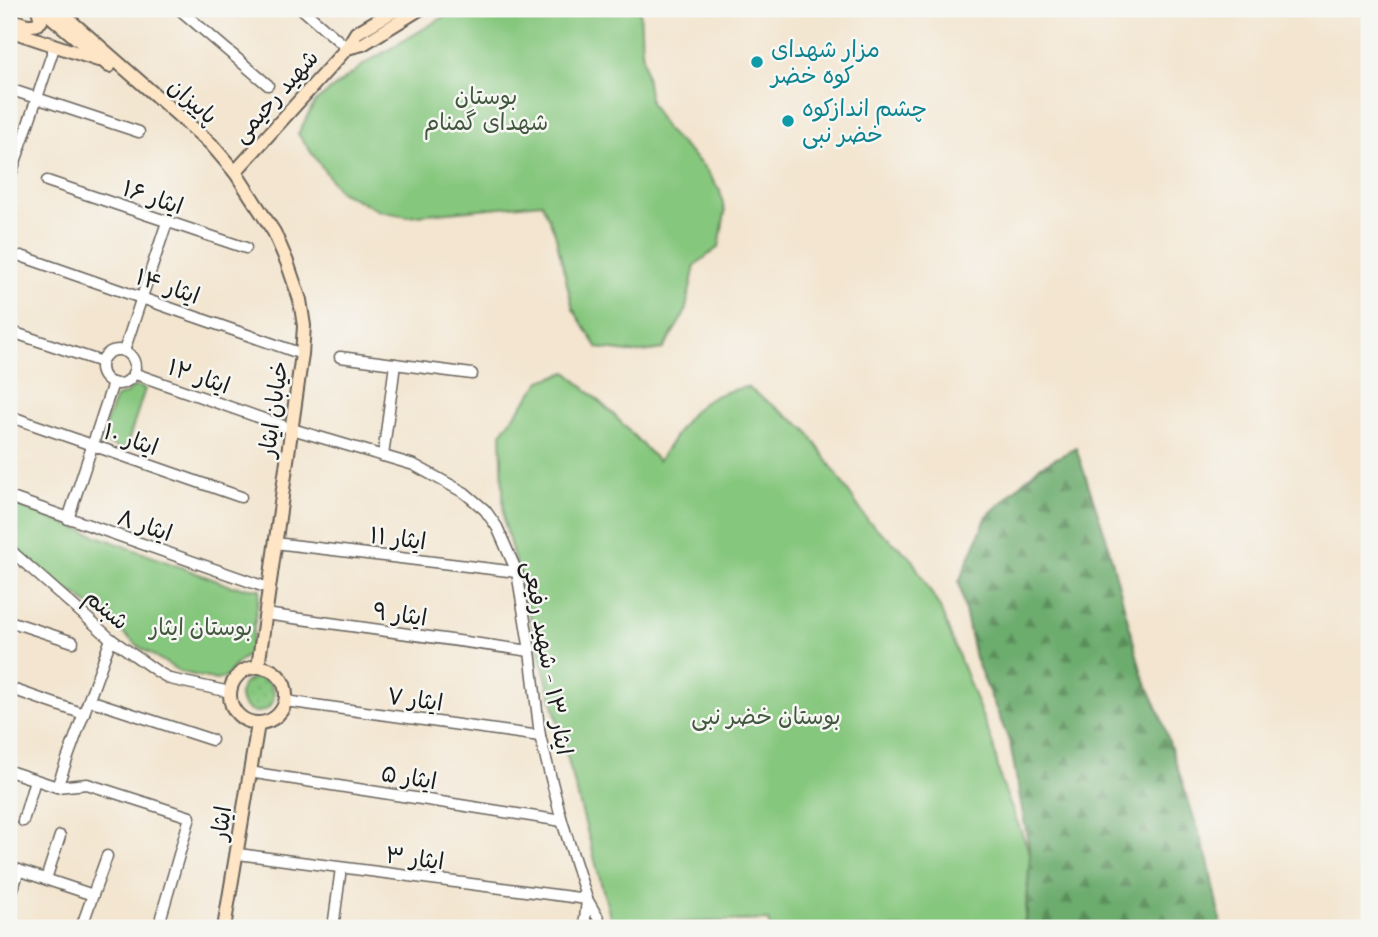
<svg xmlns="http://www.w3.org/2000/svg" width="1378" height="937" viewBox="0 0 1378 937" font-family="'Indie Flower','Playpen Sans Arabic',sans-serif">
<defs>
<pattern id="grass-dots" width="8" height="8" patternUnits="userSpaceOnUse" patternTransform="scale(1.75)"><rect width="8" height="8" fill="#86c77e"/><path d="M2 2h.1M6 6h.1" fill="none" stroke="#73aa6c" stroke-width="1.8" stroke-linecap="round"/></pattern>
<pattern id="forest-firs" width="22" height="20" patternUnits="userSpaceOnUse" patternTransform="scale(1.75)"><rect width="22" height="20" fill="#6cac6d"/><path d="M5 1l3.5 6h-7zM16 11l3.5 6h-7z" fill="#588b59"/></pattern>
</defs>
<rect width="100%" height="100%" fill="#f6f6f2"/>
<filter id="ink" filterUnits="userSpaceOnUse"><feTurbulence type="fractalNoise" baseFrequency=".0143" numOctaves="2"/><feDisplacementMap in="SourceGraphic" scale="14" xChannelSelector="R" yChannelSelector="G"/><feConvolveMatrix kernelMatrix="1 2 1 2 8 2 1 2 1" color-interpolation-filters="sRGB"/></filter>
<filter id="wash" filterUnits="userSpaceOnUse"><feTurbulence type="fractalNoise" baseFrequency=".00686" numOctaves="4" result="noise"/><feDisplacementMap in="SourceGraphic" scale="28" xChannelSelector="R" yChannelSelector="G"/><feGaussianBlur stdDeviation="1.57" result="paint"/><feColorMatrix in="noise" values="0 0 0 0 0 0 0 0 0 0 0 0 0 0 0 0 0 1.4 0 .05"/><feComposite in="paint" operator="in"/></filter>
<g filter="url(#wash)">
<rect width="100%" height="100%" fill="#f3e5cf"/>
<!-- grass -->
<circle fill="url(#grass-dots)" stroke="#51724d" stroke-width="2" cx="257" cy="695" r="17"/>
<!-- forest -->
<polygon fill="url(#forest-firs)" stroke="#446444" stroke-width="2" points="1076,448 1106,537 1142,674 1159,711 1208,861 1222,928 1026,928 1030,854 1010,743 975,658 959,582 987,516 1039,467"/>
<!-- park -->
<g fill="#86c77e" stroke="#51724d" stroke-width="2">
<polygon points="457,9 640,9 642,50 650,102 666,129 704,167 720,191 725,212 719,247 695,265 685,313 663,349 635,353 598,348 573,309 555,233 542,203 407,216 380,211 339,191 298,134 315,102 366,63"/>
<path d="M567,372L613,414L658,461C688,420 690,397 747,387L806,429L868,521L911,558L940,608L993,744L1001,781L1030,854L1024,928H770L768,920L612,924L504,521L501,433L541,381Z"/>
<polygon points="135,386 145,389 125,451 99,440 116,397 126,394"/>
<polygon points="9,503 231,586 260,589 250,653 234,666 227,677 216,680 181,672 141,648 78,596 40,576 9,537"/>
</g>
</g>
<g filter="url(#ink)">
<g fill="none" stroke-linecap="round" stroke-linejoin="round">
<!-- street casing -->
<g stroke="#67625b" stroke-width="13">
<g id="street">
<polyline points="179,9 268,85"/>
<polyline points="302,9 347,48"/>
<polyline points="9,89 139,132"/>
<polyline points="9,180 55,45"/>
<polyline points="47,181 246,248"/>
<polyline points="21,256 302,354"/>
<polyline points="9,331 102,362"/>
<circle cx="118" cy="367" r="17"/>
<polyline points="124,351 167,222"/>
<polyline points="340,357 472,374"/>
<polyline points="133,373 292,429 414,465 465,493 485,510 497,527 517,572 530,651 540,736 562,821 587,899 604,928"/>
<polyline points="9,416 241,497"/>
<polyline points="383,456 395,364"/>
<polyline points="9,497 268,588"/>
<polyline points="68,519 113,383"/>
<polyline points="275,543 517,572"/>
<polyline points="9,549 111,639 158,672 170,679 230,692"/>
<polyline points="265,614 530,651"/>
<polyline points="9,621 73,642"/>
<polyline points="9,688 84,714"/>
<polyline points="89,700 212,740"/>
<polyline points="285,701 540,736"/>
<polyline points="9,771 57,787 87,784 190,817 161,917"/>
<polyline points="249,772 562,821"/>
<polyline points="57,787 111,639"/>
<polyline points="23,821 35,780"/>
<polyline points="238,854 587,899"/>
<polyline points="9,867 93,895"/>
<polyline points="46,879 60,836"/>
<polyline points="9,901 19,870"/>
<polyline points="81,928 107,856"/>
<polyline points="333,928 341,868"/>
<polyline points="584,928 587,900"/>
</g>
</g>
<!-- secondary casing -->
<g stroke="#67625b" stroke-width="16">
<g id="secondary">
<polyline points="42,9 109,66"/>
<polyline points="57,9 211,144 235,172 274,232 287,262 300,300 304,326 302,354 258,667"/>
<path d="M9,18C19,22 32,30 41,21L38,9"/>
<polyline points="9,30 98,60"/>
<polyline points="347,48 363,44 420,9"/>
<polyline points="235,172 347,48 356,33 397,9"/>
<circle cx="258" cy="695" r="28"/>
<polyline points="224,928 258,724"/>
</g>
</g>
<!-- street -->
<use href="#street" stroke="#fff" stroke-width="10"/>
<!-- secondary -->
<use href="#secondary" stroke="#fee5c5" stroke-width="12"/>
</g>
</g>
<!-- markers -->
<g fill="#0f9aa8" stroke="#f6f6f2" stroke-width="2.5">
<circle cx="757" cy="62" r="7"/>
<circle cx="788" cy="121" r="7"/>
</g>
<g text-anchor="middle" stroke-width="5" stroke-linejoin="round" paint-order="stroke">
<!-- culture labels -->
<g font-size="23" fill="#0d838f" stroke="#f6f6f2" text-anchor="start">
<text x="771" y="57">مزار شهدای<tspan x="771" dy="26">کوه خضر</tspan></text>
<text x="802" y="116">چشم اندازکوه<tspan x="802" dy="26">خضر نبی</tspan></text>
</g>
<!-- street labels -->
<g font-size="23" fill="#1c1c1c" stroke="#f6f6f2">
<text transform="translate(275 96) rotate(-48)" y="8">شهید رحیمی</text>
<text transform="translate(193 101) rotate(41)" y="8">پاییزان</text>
<text transform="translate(153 197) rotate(19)" y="8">ایثار ۱۶</text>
<text transform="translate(168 286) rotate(19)" y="8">ایثار ۱۴</text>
<text transform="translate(199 376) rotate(19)" y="8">ایثار ۱۲</text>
<text transform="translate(273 409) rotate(-82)" y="8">خیابان ایثار</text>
<text transform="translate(131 439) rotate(19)" y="8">ایثار ۱۰</text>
<text transform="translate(145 525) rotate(19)" y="8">ایثار ۸</text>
<text transform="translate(398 538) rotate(7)" y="8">ایثار ۱۱</text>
<text transform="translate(107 609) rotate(40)" y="8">شبنم</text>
<text transform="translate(400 614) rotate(8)" y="8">ایثار ۹</text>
<text transform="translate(548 658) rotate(80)" y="8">ایثار ۱۳ - شهید رفیعی</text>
<text transform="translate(415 699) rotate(8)" y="8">ایثار ۷</text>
<text transform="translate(409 777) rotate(9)" y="8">ایثار ۵</text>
<text transform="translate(221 823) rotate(-82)" y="8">ایثار</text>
<text transform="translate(415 858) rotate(7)" y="8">ایثار ۳</text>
</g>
<!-- park labels -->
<g font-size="23" fill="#41583e" stroke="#f6f6f2">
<text x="486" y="104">بوستان<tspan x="486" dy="26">شهدای گمنام</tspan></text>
<text x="201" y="635">بوستان ایثار</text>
<text x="766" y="724">بوستان خضر نبی</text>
</g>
</g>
<!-- margin -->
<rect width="1378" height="937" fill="none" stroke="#f6f6f2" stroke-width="35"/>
</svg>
